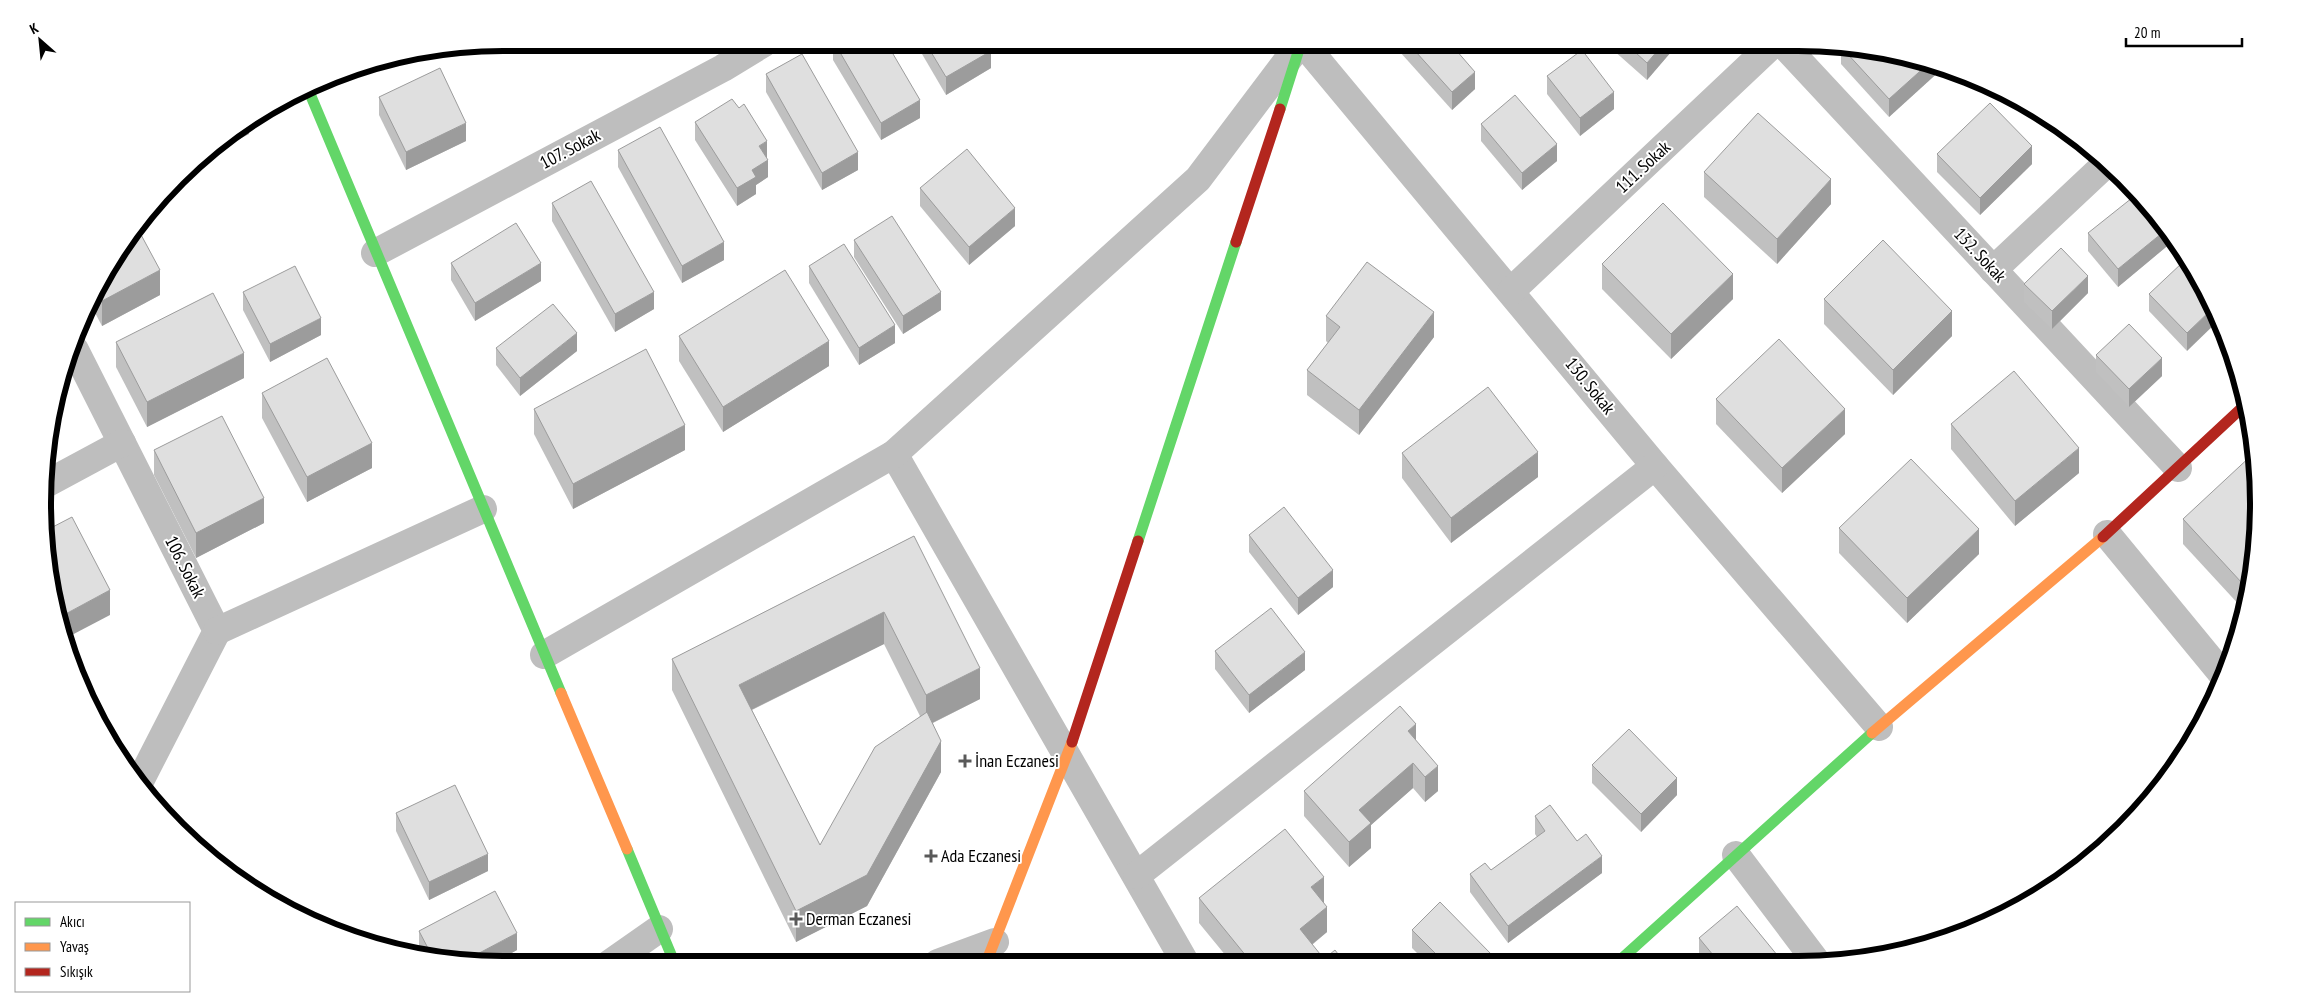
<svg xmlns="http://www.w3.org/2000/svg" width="2301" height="1007" viewBox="0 0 2301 1007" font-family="'PT Sans Narrow',sans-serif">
<rect width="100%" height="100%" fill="#fff"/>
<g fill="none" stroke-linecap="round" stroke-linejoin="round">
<!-- street -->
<g stroke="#bebebe" stroke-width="28">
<polyline points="1303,43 1655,466 1879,727"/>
<polyline points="1782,43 2178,468"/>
<polyline points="375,253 723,68 764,43"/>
<polyline points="1993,270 2107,163"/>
<polyline points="1511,291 1774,43"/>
<polyline points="75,350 217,631 139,783"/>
<polyline points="894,454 1185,962"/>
<polyline points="44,485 122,443"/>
<polyline points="2107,534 2223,675"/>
<polyline points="217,631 483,509"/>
<polyline points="544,655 894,454 1198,179 1299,45"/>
<polyline points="1736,855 1816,961"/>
<polyline points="1137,875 1655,466"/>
<polyline points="938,963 995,942"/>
<polyline points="609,964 659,929"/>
</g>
<!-- fast -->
<g stroke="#63d668" stroke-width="11">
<polyline points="308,89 561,693"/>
<polyline points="1280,109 1301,43"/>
<polyline points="1138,541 1236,242"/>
<polyline points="627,849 675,964"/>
<polyline points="1619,961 1872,733"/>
</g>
<!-- slow -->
<g stroke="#ff974d" stroke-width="11">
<polyline points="561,693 627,849"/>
<polyline points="1872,733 2103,537"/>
<polyline points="986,963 1072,742"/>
</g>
<!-- jam -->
<g stroke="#b3261e" stroke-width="11">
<polyline points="1236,242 1280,109"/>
<polyline points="2103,537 2246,404"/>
<polyline points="1072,742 1138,541"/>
</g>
</g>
<!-- wall -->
<g fill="#c0c0c0" fill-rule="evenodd">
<polygon points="833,42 920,118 881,140 833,60"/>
<polygon points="915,42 986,42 991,68 946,95"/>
<polygon points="1400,42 1449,42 1475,89 1452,110 1400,52"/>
<polygon points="1604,42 1677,42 1677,45 1647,80"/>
<polygon points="1841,50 1944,67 1889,117 1841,64"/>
<polygon points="766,74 858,170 822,190 766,92"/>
<polygon points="1547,76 1614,109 1580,136 1547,94"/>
<polygon points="379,97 466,141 406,170 379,115"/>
<polygon points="695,122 767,159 768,177 756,185 756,194 737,206 695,140"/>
<polygon points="1481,124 1557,161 1522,190 1481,141"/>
<polygon points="618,150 724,260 682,283 618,167"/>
<polygon points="1937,154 2032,164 1980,215 1937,172"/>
<polygon points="1704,172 1831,204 1777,264 1704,197"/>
<polygon points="920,188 1015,226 969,265 920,206"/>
<polygon points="552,203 654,309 615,332 552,221"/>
<polygon points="2088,233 2172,238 2172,242 2118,287 2088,251"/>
<polygon points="854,240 941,310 903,334 854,257"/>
<polygon points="451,263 541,281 475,321 451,280"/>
<polygon points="1602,264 1733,299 1671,359 1602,289"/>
<polygon points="809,266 895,343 859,365 809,283"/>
<polygon points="104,273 160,295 102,326 92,307"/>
<polygon points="2200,282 2187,351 2149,311 2149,294"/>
<polygon points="2024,284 2088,293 2052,329 2024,302"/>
<polygon points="243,292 321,335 270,362 243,310"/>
<polygon points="1824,299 1952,336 1893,395 1824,324"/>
<polygon points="1326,316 1434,337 1359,435 1307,395 1307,370 1328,343 1326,341"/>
<polygon points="679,336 829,366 723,432 679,361"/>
<polygon points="116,342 244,378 147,427 116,367"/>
<polygon points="496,348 577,351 520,396 496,365"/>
<polygon points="2096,355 2162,376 2129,407 2096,372"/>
<polygon points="262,393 372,468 307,502 262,418"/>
<polygon points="1716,399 1845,434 1782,493 1716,424"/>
<polygon points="534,409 685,450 573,509 534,434"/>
<polygon points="1951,424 2079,473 2015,526 1951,449"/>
<polygon points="154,450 264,523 196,558 154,475"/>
<polygon points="1402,453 1538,477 1451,543 1402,478"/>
<polygon points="2183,519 2255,564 2245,606 2242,608 2183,544"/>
<polygon points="1839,528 1979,554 1907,623 1839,553"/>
<polygon points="1249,535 1333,587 1298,615 1249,552"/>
<path d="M914,536L980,699L933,723L941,772L867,906L796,942L672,690V659ZM884,644L920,716L820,845L752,710Z"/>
<polygon points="1215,651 1305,670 1249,713 1215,669"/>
<polygon points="1416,741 1438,791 1425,802 1413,788 1371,825 1371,848 1349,867 1304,816 1304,791"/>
<polygon points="1592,765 1677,795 1641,832 1592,783"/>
<polygon points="396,813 488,871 429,900 396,831"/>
<polygon points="1535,816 1602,873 1508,943 1470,892 1470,874 1491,870 1537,837 1535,834"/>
<polygon points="1199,898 1324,902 1327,932 1312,945 1324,959 1344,962 1231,962 1199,923"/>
<polygon points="1412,930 1492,962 1426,962 1412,948"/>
<polygon points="419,931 517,950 494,963 420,951 419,949"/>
<polygon points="1699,938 1782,961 1703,961 1699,956"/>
</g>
<!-- shaded-wall -->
<g fill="#9c9c9c">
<polygon points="1665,42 1677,42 1677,45 1647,80 1647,63"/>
<polygon points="991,51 991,68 946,95 946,77"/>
<polygon points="1928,64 1944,67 1889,117 1889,99"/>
<polygon points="1475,72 1475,89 1452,110 1452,92"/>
<polygon points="1614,92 1614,109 1580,136 1580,118"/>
<polygon points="920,100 920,118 881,140 881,123"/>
<polygon points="249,122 249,134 203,158 203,154"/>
<polygon points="466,123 466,141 406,170 406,152"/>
<polygon points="767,141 767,159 759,146"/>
<polygon points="1557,144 1557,161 1522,190 1522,173"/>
<polygon points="2032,146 2032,164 1980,215 1980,198"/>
<polygon points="858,152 858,170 822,190 822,173"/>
<polygon points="768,160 768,177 756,185 756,194 737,206 737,188 752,170"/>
<polygon points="1831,179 1831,204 1777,264 1777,239"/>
<polygon points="1015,208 1015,226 969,265 969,247"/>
<polygon points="2167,229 2172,238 2172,242 2118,287 2118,269"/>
<polygon points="724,242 724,260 682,283 682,266"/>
<polygon points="541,263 541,281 475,321 475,303"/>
<polygon points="160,270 160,295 102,326 102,301"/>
<polygon points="1733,274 1733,299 1671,359 1671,334"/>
<polygon points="2088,276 2088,293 2052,329 2052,311"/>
<polygon points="654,292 654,309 615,332 615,314"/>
<polygon points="941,292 941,310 903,334 903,316"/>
<polygon points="2214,307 2219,320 2187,351 2187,333"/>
<polygon points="1952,311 1952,336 1893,395 1893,370"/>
<polygon points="1434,312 1434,337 1359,435 1359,410"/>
<polygon points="321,318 321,335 270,362 270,344"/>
<polygon points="895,325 895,343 859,365 859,348"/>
<polygon points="577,333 577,351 520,396 520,378"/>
<polygon points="829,341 829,366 723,432 723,407"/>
<polygon points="244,353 244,378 147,427 147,402"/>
<polygon points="2162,358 2162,376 2129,407 2129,389"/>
<polygon points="1845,409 1845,434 1782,493 1782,468"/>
<polygon points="685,425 685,450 573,509 573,484"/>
<polygon points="372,443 372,468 307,502 307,477"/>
<polygon points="2079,448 2079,473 2015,526 2015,501"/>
<polygon points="1538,452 1538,477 1451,543 1451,518"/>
<polygon points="264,498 264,523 196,558 196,533"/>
<polygon points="1979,529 1979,554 1907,623 1907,598"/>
<polygon points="1333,570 1333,587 1298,615 1298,598"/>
<polygon points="2252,574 2245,606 2242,608 2242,583"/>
<polygon points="110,590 110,615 68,637 60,617"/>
<polygon points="884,612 884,644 739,716 739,685"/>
<polygon points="1305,652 1305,670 1249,713 1249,695"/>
<polygon points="980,668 980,699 926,726 926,695"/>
<polygon points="1416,724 1416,749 1408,731"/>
<polygon points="941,741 941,772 867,906 796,942 796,911"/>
<polygon points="1413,763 1413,788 1371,825 1371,848 1349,867 1349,842 1359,810"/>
<polygon points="1438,766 1438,791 1425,802 1425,777"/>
<polygon points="1677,778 1677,795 1641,832 1641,814"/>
<polygon points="488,854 488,871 429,900 429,882"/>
<polygon points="1602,856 1602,873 1508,943 1508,926"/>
<polygon points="1324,877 1324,902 1311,912 1311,887"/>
<polygon points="1327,907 1327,932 1300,954 1300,929"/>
<polygon points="517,933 517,950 494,963 468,959"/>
<polygon points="1492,955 1492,962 1485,962"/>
</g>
<!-- building -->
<g fill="#dfdfdf" stroke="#9c9c9c">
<polygon points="834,42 886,42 920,100 881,123"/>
<polygon points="925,42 986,42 991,51 946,77"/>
<polygon points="1407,42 1449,42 1475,72 1452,92"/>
<polygon points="1624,42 1665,42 1647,63"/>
<polygon points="1582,50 1614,92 1580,118 1547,76"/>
<polygon points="1844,50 1928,64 1889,99"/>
<polygon points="802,54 858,152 822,173 766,74"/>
<polygon points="440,68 466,123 406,152 379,97"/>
<polygon points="1515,95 1557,144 1522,173 1481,124"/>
<polygon points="732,99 739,108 744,104 767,141 759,146 768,160 752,170 756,177 737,188 695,122"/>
<polygon points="1990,103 2032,146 1980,198 1937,154"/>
<polygon points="1758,113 1831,179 1777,239 1704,172"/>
<polygon points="660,127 724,242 682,266 618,150"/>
<polygon points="967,149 1015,208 969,247 920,188"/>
<polygon points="591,181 654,292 615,314 552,203"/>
<polygon points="2137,194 2163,223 2167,229 2118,269 2088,233"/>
<polygon points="1663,203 1733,274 1671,334 1602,264"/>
<polygon points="892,216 941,292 903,316 854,240"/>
<polygon points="516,223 541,263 475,303 451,263"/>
<polygon points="139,231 160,270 102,301 97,292 104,273"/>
<polygon points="1883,240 1952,311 1893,370 1824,299"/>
<polygon points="844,244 895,325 859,348 809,266"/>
<polygon points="2061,248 2088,276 2052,311 2024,284"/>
<polygon points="1367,262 1434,312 1359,410 1307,370 1340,327 1326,316"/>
<polygon points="2182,263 2200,282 2211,300 2214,307 2187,333 2149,294"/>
<polygon points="295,266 321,318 270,344 243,292"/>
<polygon points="785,270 829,341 723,407 679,336"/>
<polygon points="213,293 244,353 147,402 116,342"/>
<polygon points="553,304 577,333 520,378 496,348"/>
<polygon points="2129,324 2162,358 2129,389 2096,355"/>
<polygon points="1779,339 1845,409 1782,468 1716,399"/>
<polygon points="646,349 685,425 573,484 534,409"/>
<polygon points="327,358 372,443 307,477 262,393"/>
<polygon points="2014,371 2079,448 2015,501 1951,424"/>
<polygon points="1488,387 1538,452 1451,518 1402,453"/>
<polygon points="222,416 264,498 196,533 154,450"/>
<polygon points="2254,453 2258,474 2255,564 2252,574 2242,583 2183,519"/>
<polygon points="1911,459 1979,529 1907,598 1839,528"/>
<polygon points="1284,507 1333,570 1298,598 1249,535"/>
<polygon points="72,517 110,590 60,617 51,593 45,531"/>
<polygon points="914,536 980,668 926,695 884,612 739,685 820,845 875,747 927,712 941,741 867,875 796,911 672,659"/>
<polygon points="1271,608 1305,652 1249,695 1215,651"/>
<polygon points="1400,706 1416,724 1408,731 1438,766 1425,777 1413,763 1359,810 1371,823 1349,842 1304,791"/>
<polygon points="1629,729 1677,778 1641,814 1592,765"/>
<polygon points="455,785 488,854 429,882 396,813"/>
<polygon points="1550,805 1577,841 1586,834 1602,856 1508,926 1470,874 1485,863 1491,870 1545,831 1535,816"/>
<polygon points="1285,829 1324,877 1311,887 1327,907 1300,929 1324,959 1335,950 1344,962 1251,962 1199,898"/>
<polygon points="495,891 517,933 468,959 430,952 419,931"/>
<polygon points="1440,902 1492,955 1485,962 1428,962 1436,954 1412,930"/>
<polygon points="1737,906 1782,961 1718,961 1699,938"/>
</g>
<!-- markers -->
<g fill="#595959" stroke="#fff" stroke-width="2">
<path d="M962.5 753.5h5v5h5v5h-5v5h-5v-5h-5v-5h5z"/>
<path d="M928.5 848.5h5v5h5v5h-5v5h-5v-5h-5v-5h5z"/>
<path d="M793.5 911.5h5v5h5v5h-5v5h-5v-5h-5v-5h5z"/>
</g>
<g text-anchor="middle" stroke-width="4" stroke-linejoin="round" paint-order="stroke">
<!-- street labels -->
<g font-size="18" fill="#000" stroke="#fff">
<text transform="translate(570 149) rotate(-28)" y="6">107. Sokak</text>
<text transform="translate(1643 167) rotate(-43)" y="6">111. Sokak</text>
<text transform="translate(1980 255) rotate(47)" y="6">132. Sokak</text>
<text transform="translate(1590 386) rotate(51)" y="6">130. Sokak</text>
<text transform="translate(185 567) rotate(63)" y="6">106. Sokak</text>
</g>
<!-- poi labels -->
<g font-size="18" fill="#000" stroke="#fff" text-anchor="start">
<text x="975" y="767">İnan Eczanesi</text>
<text x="941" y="862">Ada Eczanesi</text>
<text x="806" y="925">Derman Eczanesi</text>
</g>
</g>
<!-- crop -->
<path d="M0 0H2301V1007H0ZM503 51H1798A452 452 0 0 1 2250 503V504A452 452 0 0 1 1798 956H503A452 452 0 0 1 51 504V503A452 452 0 0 1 503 51Z" fill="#fff" fill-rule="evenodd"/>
<path fill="none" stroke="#000" stroke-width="6" d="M503 51H1798A452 452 0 0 1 2250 503V504A452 452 0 0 1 1798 956H503A452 452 0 0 1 51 504V503A452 452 0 0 1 503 51Z"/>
<!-- legend -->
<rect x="15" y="902" width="175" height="90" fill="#ffffff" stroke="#999999"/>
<rect x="25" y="918" width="25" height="8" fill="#63d668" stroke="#999999"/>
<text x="60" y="927" font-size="15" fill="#000000">Akıcı</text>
<rect x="25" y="943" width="25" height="8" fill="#ff974d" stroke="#999999"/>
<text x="60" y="952" font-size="15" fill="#000000">Yavaş</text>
<rect x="25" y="968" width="25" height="8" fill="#b3261e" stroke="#999999"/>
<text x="60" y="977" font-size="15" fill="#000000">Sıkışık</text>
<!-- north arrow -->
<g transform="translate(40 40) rotate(333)" stroke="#ffffff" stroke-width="4" paint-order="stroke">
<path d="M0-4L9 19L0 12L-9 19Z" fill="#000000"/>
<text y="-8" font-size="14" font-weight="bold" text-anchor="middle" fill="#000000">K</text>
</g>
<!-- scale -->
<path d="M2126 38v8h116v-8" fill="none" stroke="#000000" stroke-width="2.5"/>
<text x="2134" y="38" font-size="15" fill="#000000" stroke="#ffffff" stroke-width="4" paint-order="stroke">20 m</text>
</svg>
